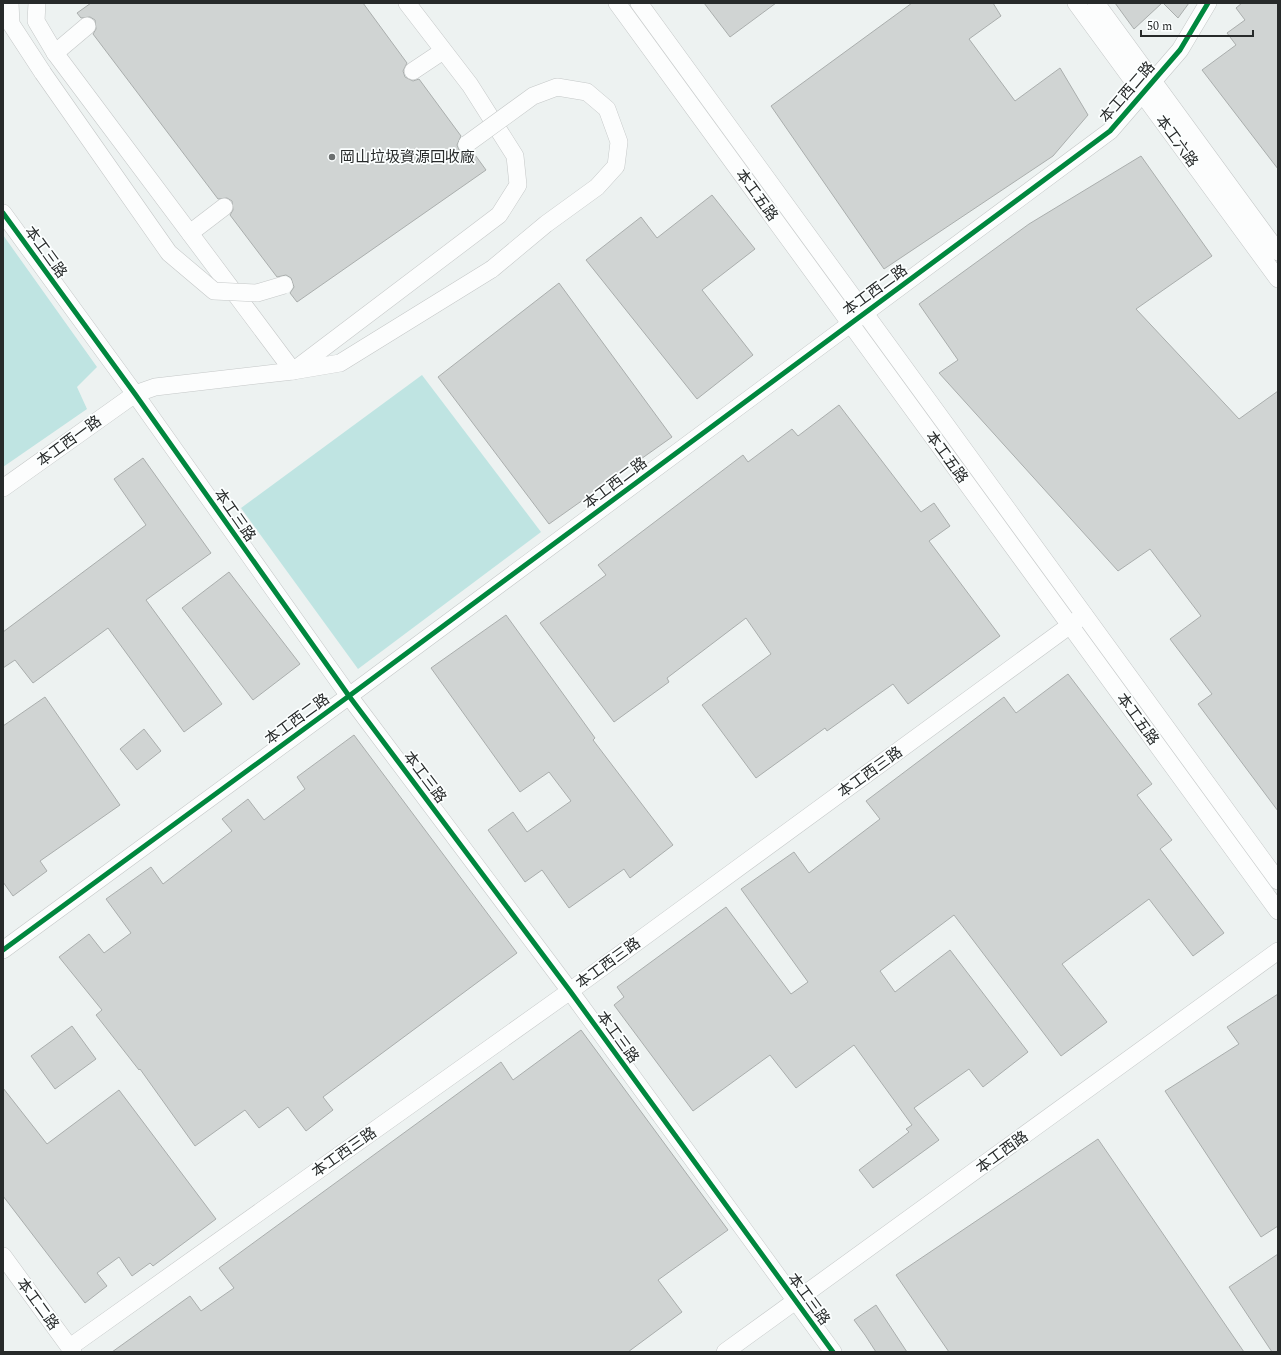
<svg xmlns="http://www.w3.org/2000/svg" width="1281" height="1355" viewBox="0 0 1281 1355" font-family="Spectral,'Noto Sans TC',serif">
<rect width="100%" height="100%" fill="#edf2f1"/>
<!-- green -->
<g fill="#bfe4e2">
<polygon points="3,235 97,367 77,387 87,409 3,467"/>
<polygon points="422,375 541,532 358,669 241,508"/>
</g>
<!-- building -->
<g fill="#d0d4d3" stroke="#aaaead">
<polygon points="91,3 363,3 407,63 403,71 405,77 413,81 419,79 461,136 457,145 459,150 468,154 473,152 486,170 297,302 290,293 294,287 291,278 286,275 277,277 230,215 233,210 232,201 227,198 218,199 93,34 96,29 95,20 90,17 81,18 77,13"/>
<polygon points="704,3 776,3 730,37"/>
<polygon points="912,3 993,3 1001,16 969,39 1015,101 1060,68 1088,115 1053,156 884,269 771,106"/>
<polygon points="1115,3 1162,3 1134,29"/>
<polygon points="1163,3 1189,3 1178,18"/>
<polygon points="1242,3 1278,3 1278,169 1202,70 1236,45 1227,33 1245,20 1236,8"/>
<polygon points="1141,156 1212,256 1136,309 1239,419 1278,391 1278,811 1198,704 1212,694 1170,639 1201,616 1150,549 1118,571 939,373 958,360 919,304 1029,224"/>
<polygon points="712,195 755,249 702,290 753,355 697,399 586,260 641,217 657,238"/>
<polygon points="559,283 672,437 549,524 438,377"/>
<polygon points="839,405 921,512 934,503 950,526 929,541 1000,636 908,704 893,684 827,731 825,728 756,778 702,705 771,654 746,618 667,678 669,682 614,722 540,623 606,575 598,565 743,455 748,462 792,429 798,436"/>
<polygon points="143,458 211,553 146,600 222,704 184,732 108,628 33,683 15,660 3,668 3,632 146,525 114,479"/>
<polygon points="229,572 300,664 253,700 182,608"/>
<polygon points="506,615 595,738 593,740 673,845 630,878 624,869 569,908 542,870 525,882 488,830 513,812 527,832 571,801 549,772 520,792 431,668"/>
<polygon points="1068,674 1152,784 1137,795 1172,840 1160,849 1224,933 1193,956 1149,899 1062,964 1107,1022 1061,1056 954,915 880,971 895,992 950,950 1028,1052 983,1087 969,1069 914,1108 939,1140 873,1188 859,1170 909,1132 906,1129 912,1125 854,1045 796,1088 770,1055 693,1111 614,1005 624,997 617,987 726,907 791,994 808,982 741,889 794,852 809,873 880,819 866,801 1004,697 1016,713"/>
<polygon points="45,697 120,805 40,861 47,871 13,896 3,882 3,726"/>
<polygon points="144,729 161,751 137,770 120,749"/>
<polygon points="354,735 517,953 323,1097 333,1110 306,1131 288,1107 259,1128 245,1110 195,1146 140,1069 139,1070 96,1015 102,1010 59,957 89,934 104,953 131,933 106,899 151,867 163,884 232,831 222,819 248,799 264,820 305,789 297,777"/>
<polygon points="1278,994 1278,1226 1261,1237 1165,1091 1239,1044 1227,1027"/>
<polygon points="72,1026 96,1059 55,1089 31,1056"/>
<polygon points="581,1030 728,1230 658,1280 682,1312 628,1352 112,1352 190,1296 201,1311 234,1288 219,1268 501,1062 513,1080"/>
<polygon points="3,1088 47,1144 119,1090 216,1219 153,1266 150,1263 132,1276 119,1257 97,1273 107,1286 85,1303 3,1196"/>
<polygon points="1098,1139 1244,1352 949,1352 896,1275"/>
<polygon points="1278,1254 1278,1352 1272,1352 1229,1287"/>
<polygon points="876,1305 907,1352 876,1352 865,1335 854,1320"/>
</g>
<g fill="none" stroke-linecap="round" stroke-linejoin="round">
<!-- minor casing -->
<g stroke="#c5c8c8" stroke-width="18">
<g id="minor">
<polyline points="10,3 11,24 43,73"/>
<polyline points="37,3 36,21 55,53 293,371 499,215 518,185 515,156 470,85 407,3"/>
<polyline points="617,3 1278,911"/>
<polyline points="639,3 1278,881"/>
<polyline points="1076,3 1278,279"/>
<polyline points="1096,3 1278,252"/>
<polyline points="55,53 87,26"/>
<polyline points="413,71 443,51"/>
<polyline points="3,213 135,394 349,696 570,991 833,1352"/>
<polyline points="190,233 224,207"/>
<polyline points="3,488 135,394 155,387 293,371 340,363 492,269"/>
<polyline points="3,950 349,696 1110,131 1180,50 1208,3"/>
<polyline points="3,1256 73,1352"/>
<polyline points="70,1347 570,991 1084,615"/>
<polyline points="725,1352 1278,951"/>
</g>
</g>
<!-- minor -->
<use href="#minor" stroke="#fcfdfd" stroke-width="17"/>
<!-- minor-bridge casing -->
<g stroke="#c5c8c8" stroke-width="18" stroke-linecap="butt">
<g id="minor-bridge">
<polyline points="43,73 169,253 214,291 257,293 284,285"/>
<polyline points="467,144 533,96 557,87 587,92 607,109 619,142 616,166 597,187 546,224 492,269"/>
</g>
</g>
<!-- minor-bridge -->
<use href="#minor-bridge" stroke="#fcfdfd" stroke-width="17"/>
<!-- cycleway casing -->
<g stroke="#fcffff" stroke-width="8">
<g id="cycleway">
<polyline points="3,213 135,394 349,696 570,991 833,1352"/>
<polyline points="3,950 349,696 1110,131 1180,50 1208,3"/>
</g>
</g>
<!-- cycleway -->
<use href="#cycleway" stroke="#00873e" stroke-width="5"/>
</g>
<!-- markers -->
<circle fill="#6c7070" stroke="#fcffff" stroke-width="1.5" cx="332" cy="157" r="4"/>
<g text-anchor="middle" stroke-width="3.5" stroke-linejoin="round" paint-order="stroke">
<!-- street labels -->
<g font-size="15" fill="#272a2a" stroke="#fcffff">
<text transform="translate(1127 92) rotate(-49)" y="5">本工西二路</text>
<text transform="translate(1177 141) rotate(54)" y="5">本工六路</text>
<text transform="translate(757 195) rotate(54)" y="5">本工五路</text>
<text transform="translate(46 252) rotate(54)" y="5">本工三路</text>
<text transform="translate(875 290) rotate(-36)" y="5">本工西二路</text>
<text transform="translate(69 441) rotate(-36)" y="5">本工西一路</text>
<text transform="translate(947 457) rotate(54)" y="5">本工五路</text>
<text transform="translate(615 483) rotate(-37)" y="5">本工西二路</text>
<text transform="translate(235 515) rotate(55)" y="5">本工三路</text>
<text transform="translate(297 719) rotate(-36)" y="5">本工西二路</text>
<text transform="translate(1138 719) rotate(54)" y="5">本工五路</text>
<text transform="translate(870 772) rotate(-36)" y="5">本工西三路</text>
<text transform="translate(425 777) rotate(53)" y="5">本工三路</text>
<text transform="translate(608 963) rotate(-36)" y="5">本工西三路</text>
<text transform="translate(618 1037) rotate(54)" y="5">本工三路</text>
<text transform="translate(344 1152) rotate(-35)" y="5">本工西三路</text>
<text transform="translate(1002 1152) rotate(-36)" y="5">本工西路</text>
<text transform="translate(809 1299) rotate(54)" y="5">本工三路</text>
<text transform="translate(38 1304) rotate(54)" y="5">本工二路</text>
</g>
<!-- poi labels -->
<g font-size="15" fill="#272a2a" stroke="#fcffff" text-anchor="start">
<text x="340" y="162">岡山垃圾資源回收廠</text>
</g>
</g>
<!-- border -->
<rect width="1281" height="1355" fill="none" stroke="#272a2a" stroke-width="8"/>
<!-- scale -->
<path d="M1141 30v6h112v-6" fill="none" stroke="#272a2a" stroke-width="2"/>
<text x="1147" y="30" font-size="12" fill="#272a2a" stroke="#fcffff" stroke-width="3" paint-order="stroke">50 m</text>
</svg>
